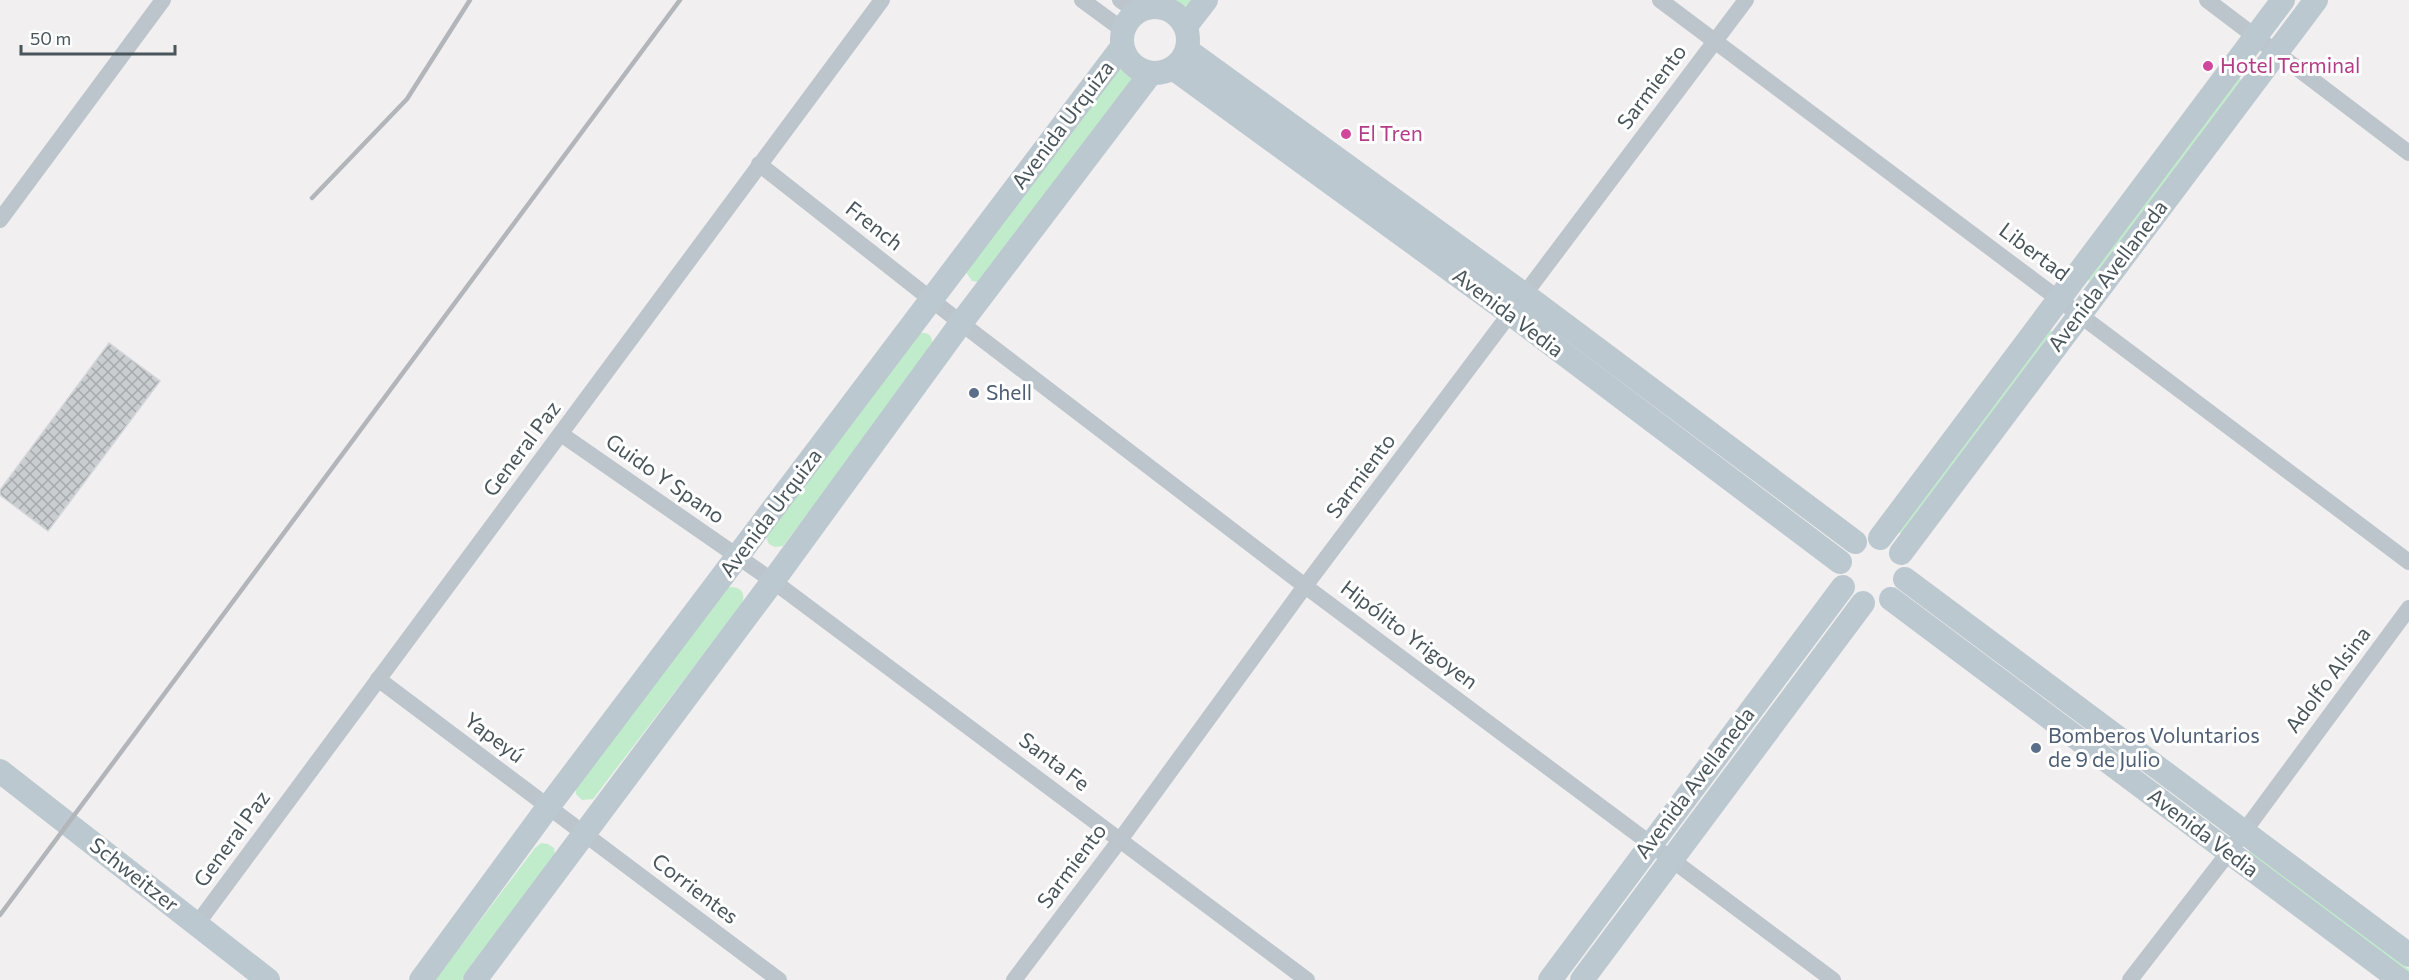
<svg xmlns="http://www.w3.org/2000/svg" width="2409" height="980" viewBox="0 0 2409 980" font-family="Commissioner,sans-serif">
<defs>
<pattern id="building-cross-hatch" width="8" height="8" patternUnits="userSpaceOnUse" patternTransform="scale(1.5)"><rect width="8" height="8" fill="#c9cdd0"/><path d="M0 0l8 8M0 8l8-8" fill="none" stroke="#a5a9ac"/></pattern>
</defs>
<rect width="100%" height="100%" fill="#f1efef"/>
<!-- grass -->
<g fill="#c0eccb">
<polygon points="1165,0 1191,0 1182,11 1175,13 1168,10"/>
<polygon points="1119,69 1129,70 1134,80 979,282 972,281 966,272"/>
<polygon points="2238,77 2242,81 2090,281 2086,279"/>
<polygon points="2048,329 2053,332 1902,534 1898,532"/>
<path d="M919,333C932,331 934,341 931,351L783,546L775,547L769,544L766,537Z"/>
<path d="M729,587C741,586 747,594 741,605L593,799L582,800L576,794V787Z"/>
<polygon points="541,843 548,844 554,848 555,855 553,861 462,980 435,980 535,848"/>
<polygon points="2250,850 2409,969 2409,974 2247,854"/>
</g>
<!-- building -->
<polygon fill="url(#building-cross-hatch)" stroke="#d3d6da" stroke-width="1.5" points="109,343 160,381 48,531 0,495 0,490"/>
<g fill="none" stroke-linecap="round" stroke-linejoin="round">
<!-- street -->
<g stroke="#bbc5cb" stroke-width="16">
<polyline points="1082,0 1123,30"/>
<polyline points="1120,0 1137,12"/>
<polyline points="1660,0 2409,562"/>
<polyline points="2207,0 2409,153"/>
<polyline points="759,164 961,323 1305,586 1833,980"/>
<polyline points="0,220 163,0"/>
<polyline points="561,434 773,581 1307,980"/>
<polyline points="378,679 779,980"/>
<polyline points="197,924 882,0"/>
<polyline points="1014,980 1120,840 1305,586 1746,0"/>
<polyline points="2130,980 2229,852 2409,608"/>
</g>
<!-- secondary -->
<g stroke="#bcc8cf" stroke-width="24">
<circle cx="1155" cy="40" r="33"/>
<polyline points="1186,26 1206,0"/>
<polyline points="1187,50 1525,295 1855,542"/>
<polyline points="1173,68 1511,314 1840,562"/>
<polyline points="1880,538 2283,0"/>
<polyline points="1901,553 2316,0"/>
<polyline points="1905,579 2409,955"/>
<polyline points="1891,599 2400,980"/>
<polyline points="0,771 268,980"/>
<polyline points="421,980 548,807 1122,47"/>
<polyline points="475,980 773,581 961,323 1151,73"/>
<polyline points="1550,980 1843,587"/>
<polyline points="1582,980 1863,603"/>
</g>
<!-- rail -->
<g stroke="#b2b5b9" stroke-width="4.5">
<polyline points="312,198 407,99 470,0"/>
<polyline points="0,915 680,0"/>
</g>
</g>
<!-- markers -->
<g fill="#d1479c" stroke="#fff" stroke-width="2">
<circle cx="2208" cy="66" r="6"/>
<circle cx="1346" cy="134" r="6"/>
</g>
<g fill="#5c6f8a" stroke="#fff" stroke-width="2">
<circle cx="974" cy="393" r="6"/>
<circle cx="2036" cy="748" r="6"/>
</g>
<g text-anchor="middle" stroke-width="6" stroke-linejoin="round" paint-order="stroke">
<!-- hotel labels -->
<g font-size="21" fill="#b23c85" stroke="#fff" text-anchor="start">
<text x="2220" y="73">Hotel Terminal</text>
<text x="1358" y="141">El Tren</text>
</g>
<!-- street labels -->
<g font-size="21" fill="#48555b" stroke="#fff">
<text transform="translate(1652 87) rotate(-53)" y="7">Sarmiento</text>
<text transform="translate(1063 125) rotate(-53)" y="7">Avenida Urquiza</text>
<text transform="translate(874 226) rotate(38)" y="7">French</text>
<text transform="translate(2034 252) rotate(37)" y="7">Libertad</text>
<text transform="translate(2108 276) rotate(-53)" y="7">Avenida Avellaneda</text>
<text transform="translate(1508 313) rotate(37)" y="7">Avenida Vedia</text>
<text transform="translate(522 449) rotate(-53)" y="7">General Paz</text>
<text transform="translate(1361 476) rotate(-53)" y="7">Sarmiento</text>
<text transform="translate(665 479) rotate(35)" y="7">Guido Y Spano</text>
<text transform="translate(771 513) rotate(-53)" y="7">Avenida Urquiza</text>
<text transform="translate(1409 635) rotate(37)" y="7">Hipólito Yrigoyen</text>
<text transform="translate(2328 680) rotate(-53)" y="7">Adolfo Alsina</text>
<text transform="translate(494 738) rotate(37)" y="7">Yapeyú</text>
<text transform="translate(1054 762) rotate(37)" y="7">Santa Fe</text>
<text transform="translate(1695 783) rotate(-53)" y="7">Avenida Avellaneda</text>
<text transform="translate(2203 833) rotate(37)" y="7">Avenida Vedia</text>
<text transform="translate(232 839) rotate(-54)" y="7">General Paz</text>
<text transform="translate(1072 866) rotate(-53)" y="7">Sarmiento</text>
<text transform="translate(134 875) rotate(38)" y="7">Schweitzer</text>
<text transform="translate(695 889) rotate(37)" y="7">Corrientes</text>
</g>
<!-- service labels -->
<g font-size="21" fill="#4e5e75" stroke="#fff" text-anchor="start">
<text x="986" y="400">Shell</text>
<text x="2048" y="743">Bomberos Voluntarios<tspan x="2048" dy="24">de 9 de Julio</tspan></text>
</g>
</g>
<!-- scale -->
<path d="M21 45v9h154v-9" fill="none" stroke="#48555b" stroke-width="3"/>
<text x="30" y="45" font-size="18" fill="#48555b" stroke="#ffffff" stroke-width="4.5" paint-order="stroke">50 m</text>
</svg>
